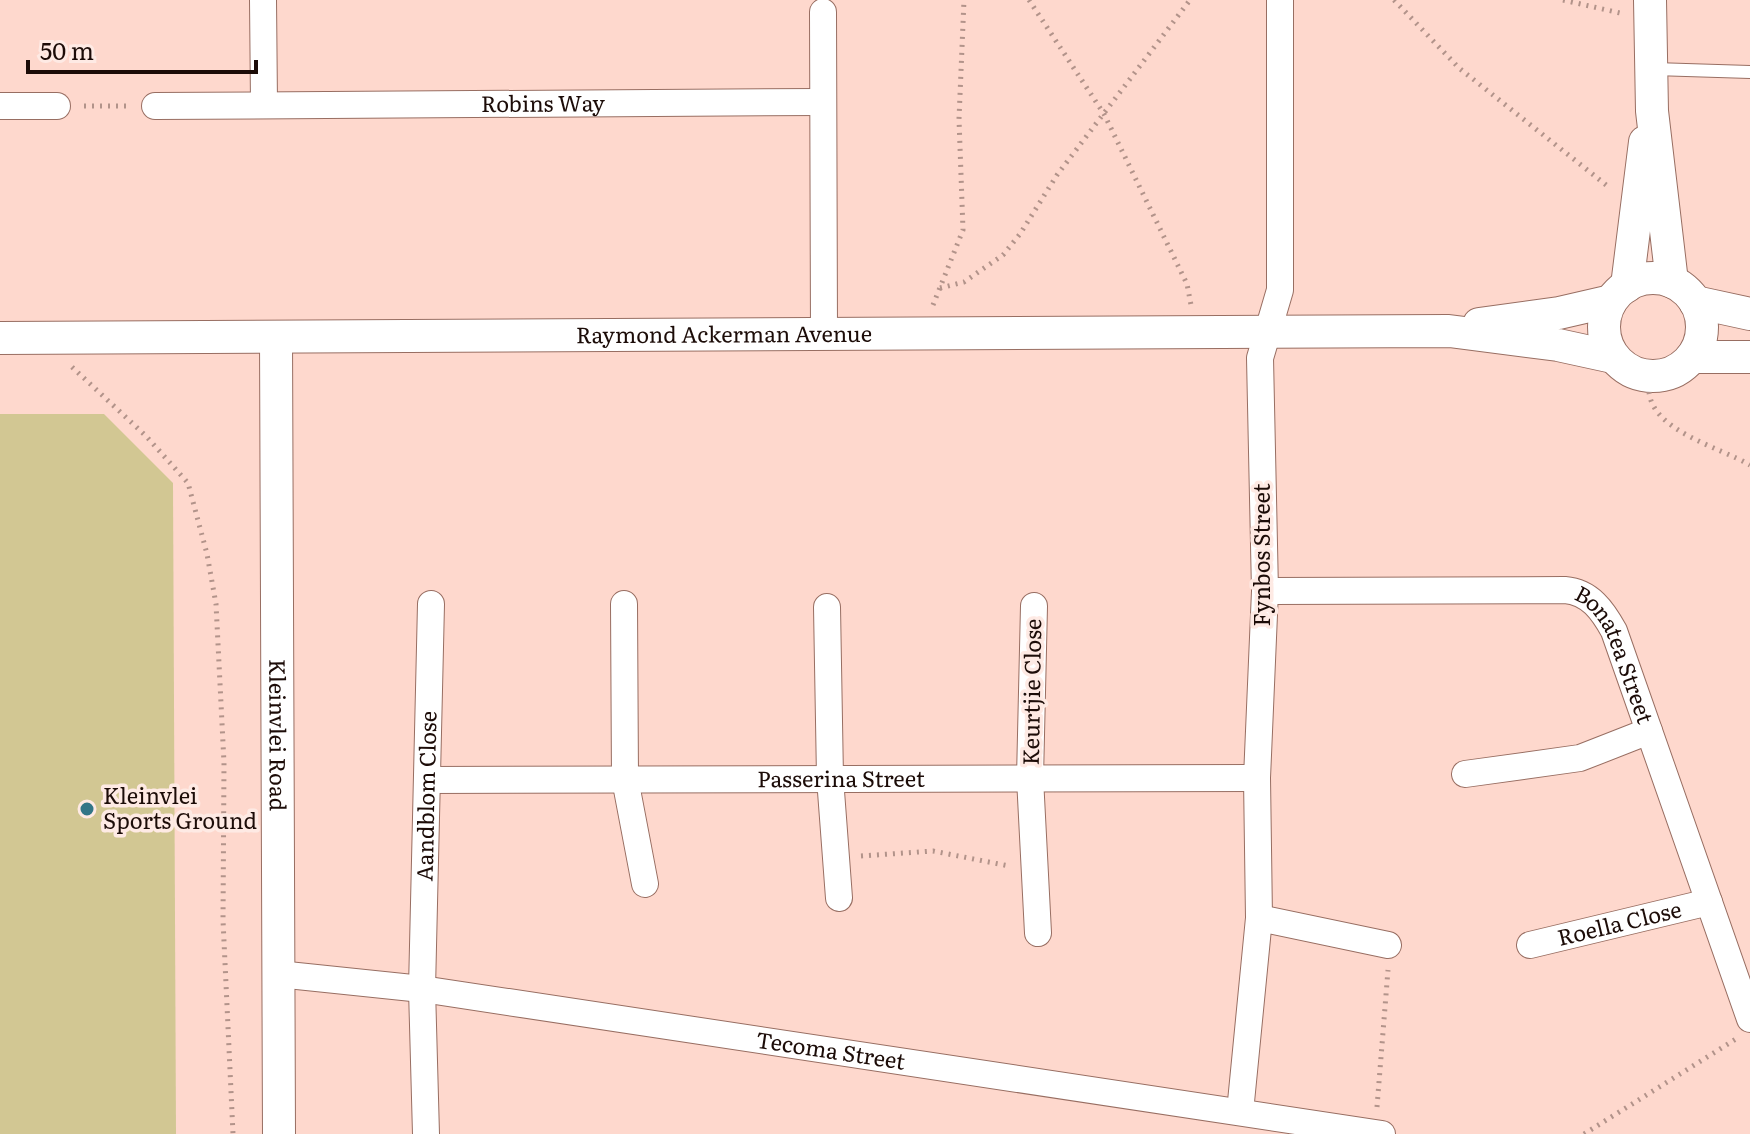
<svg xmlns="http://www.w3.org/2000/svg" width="1750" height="1134" viewBox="0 0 1750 1134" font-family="Literata,serif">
<rect width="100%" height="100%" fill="#fed8cd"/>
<!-- green -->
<polygon fill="#d2c793" points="0,414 104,414 173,483 176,1134 0,1134"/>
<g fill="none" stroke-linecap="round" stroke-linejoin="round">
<!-- service casing -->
<g stroke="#986e62" stroke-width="14">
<polyline id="service" points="1654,69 1750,72"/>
</g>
<!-- minor casing -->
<g stroke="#986e62" stroke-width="28">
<g id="minor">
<polyline points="263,0 264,103"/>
<polyline points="823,12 824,332"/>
<polyline points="0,106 57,106"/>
<path id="s1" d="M155,106L821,102"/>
<path id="s2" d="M1265,591L1565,590C1590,592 1603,611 1614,631L1750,1019"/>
<polyline points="624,604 625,779 645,884"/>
<polyline points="1034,606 1030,778 1038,933"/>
<polyline points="827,607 830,778 839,898"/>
<polyline points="1465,774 1580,758 1649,731"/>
<path id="s3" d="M427,780L1257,778"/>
<polyline points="1259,918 1388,945"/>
<path id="s4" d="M1530,945L1709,902"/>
<path id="s5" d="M278,974L422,989L1382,1134"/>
<polyline points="1240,1112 1259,918 1257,778 1265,591 1260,358 1280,290 1280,0"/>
<path id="s6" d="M426,1134L422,989L431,604"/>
</g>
</g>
<!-- tertiary casing -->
<g stroke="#986e62" stroke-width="34">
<g id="tertiary">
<polyline points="1650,0 1652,111 1672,282"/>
<circle cx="1653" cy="327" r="49"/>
<polyline points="1627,286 1645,142"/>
<polyline points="1695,302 1750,314"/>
<polyline points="1479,324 1559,313 1611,301"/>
<path id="s7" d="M276,337L279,1134"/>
<path id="s8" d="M0,338L1449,331L1558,345L1613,357"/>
<polyline points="1692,357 1750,357"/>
</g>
</g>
<!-- path -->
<g stroke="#b2938a" stroke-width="5" stroke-dasharray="2 6" stroke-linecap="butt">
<polyline points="1029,0 1104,114 1187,284 1191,305"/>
<polyline points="1394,0 1459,68 1610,188"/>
<polyline points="1563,0 1620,13"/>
<polyline points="84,106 130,106"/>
<polyline points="940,288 964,282 1003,255 1020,234 1057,175 1190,0"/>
<polyline points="933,305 963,230 959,119 964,0"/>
<polyline points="72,367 146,436 188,483 207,554 216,604 224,763 223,920 233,1134"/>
<path d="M1649,392C1653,431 1719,447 1750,465"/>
<polyline points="861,856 933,851 1009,866"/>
<polyline points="1377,1107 1388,970"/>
<polyline points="1584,1134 1736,1039"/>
</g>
<!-- service -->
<use href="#service" stroke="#fff" stroke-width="12"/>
<!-- minor -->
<use href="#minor" stroke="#fff" stroke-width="26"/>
<!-- tertiary -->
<use href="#tertiary" stroke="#fff" stroke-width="32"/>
</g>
<!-- markers -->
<circle fill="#337687" stroke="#feeae4" stroke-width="3" cx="87" cy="809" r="8"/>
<g text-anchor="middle" stroke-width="7" stroke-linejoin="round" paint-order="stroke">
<!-- street labels -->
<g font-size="22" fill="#1c0c08" stroke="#feeae4">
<text dy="8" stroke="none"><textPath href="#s1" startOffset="388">Robins Way</textPath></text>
<text dy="8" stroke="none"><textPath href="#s8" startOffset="724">Raymond Ackerman Avenue</textPath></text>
<text transform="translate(1262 555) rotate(-90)" y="8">Fynbos Street</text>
<text dy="8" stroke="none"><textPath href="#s2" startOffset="388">Bonatea Street</textPath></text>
<text transform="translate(1032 692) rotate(-89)" y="8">Keurtjie Close</text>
<text dy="8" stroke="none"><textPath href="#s7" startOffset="398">Kleinvlei Road</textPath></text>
<text dy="8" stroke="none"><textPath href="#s3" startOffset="414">Passerina Street</textPath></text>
<text dy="8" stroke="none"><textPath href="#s6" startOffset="338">Aandblom Close</textPath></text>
<text dy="8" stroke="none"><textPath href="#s4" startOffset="92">Roella Close</textPath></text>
<text dy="8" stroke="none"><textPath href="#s5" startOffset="558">Tecoma Street</textPath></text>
</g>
<!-- poi labels -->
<g font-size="22" fill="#1c0c08" stroke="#feeae4" text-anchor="start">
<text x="103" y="804">Kleinvlei<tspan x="103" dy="25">Sports Ground</tspan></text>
</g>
</g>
<!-- scale -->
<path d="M28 60v12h228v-12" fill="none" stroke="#1c0c08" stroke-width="4"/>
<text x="40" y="60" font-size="24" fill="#1c0c08" stroke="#feeae4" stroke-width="6" paint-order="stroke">50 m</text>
</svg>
